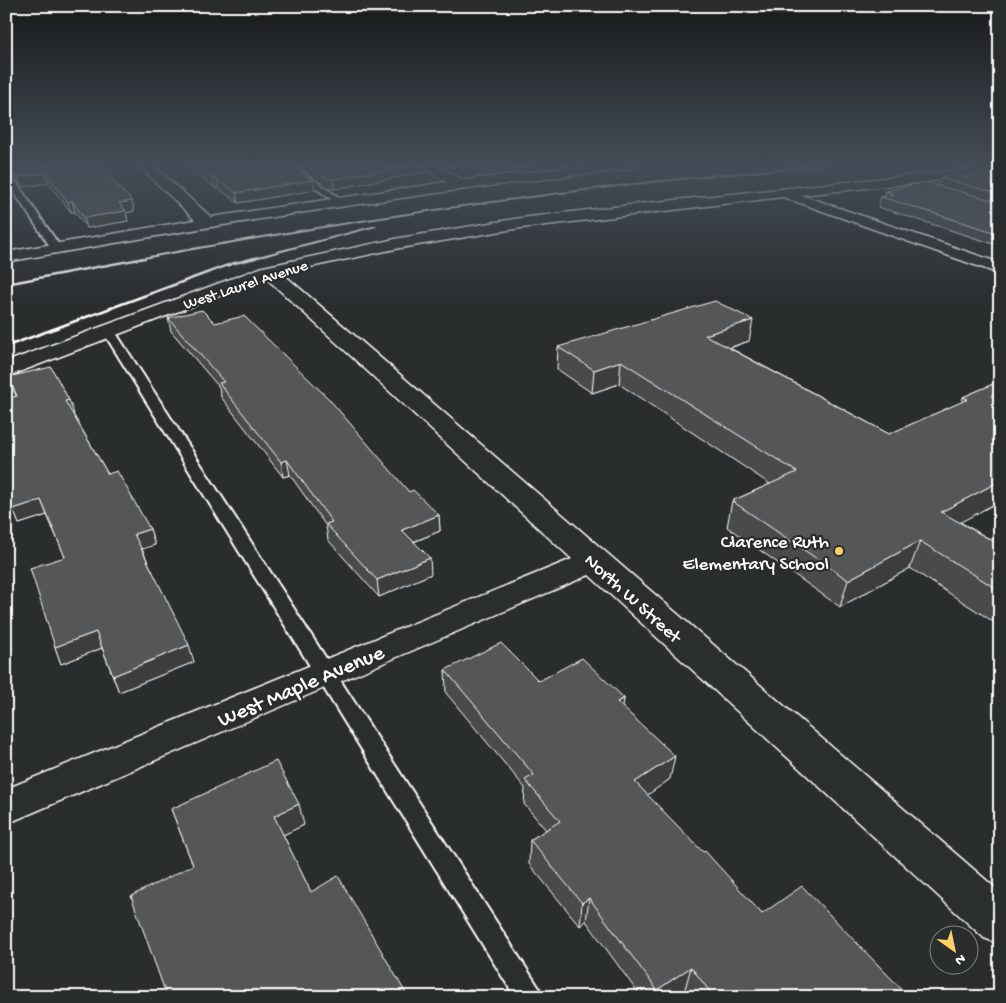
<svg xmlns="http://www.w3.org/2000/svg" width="1006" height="1003" viewBox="0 0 1006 1003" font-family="'Gochi Hand',sans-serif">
<rect width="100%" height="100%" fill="#2a2d2e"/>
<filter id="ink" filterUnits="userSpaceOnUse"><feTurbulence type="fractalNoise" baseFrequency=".02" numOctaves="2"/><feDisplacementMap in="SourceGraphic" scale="10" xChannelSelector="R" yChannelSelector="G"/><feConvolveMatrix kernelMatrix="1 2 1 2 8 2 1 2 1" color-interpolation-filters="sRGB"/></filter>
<g filter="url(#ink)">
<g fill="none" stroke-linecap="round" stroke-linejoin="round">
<!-- service casing -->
<g stroke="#fff" stroke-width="4">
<g id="service">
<polygon points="283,165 292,165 344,201 337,203"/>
<polygon points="565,165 575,165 584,170 580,172"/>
<polygon points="6,172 9,172 61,248 59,250 56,251 51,248 6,180"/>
<polygon points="108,327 114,330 539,988 543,997 515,997 102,330"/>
</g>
</g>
<!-- minor casing -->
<g stroke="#fff" stroke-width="3">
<g id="minor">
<path d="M138,165H152L211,217L447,182L418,165H435L464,180L588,165H636L630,169C421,192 213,225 6,262V252L195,220Z"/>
<polygon points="1000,166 1000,174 801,195 1000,263 1000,274 783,197 521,228 400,248 282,273 1000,892 1000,944 984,938 589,575 6,824 6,789 572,559 266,278 6,377 6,362 263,267 400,238 521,218 647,203"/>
</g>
</g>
<!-- service -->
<use href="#service" fill="#2a2d2e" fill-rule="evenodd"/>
<!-- minor -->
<use href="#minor" fill="#2a2d2e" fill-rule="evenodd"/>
<!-- rail-far1 -->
<g stroke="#fff" stroke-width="2">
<path d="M138,259C300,229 464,204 627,185C692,177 758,172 823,165"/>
<polyline points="251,259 376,226"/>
</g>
<!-- rail -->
<g stroke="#fff" stroke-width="2.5">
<polyline points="6,284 145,258"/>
<polyline points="10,345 231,264 255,258"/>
</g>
</g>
<!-- wall -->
<g fill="#494b4c" stroke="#fff">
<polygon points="6,166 99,166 132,201 134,211 126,213 128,221 87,228 75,212 71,212 48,183 21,187 11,171 6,170"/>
<polygon points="187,166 292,166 315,190 238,203 218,188 215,188"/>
<polygon points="296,166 425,166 425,172 334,189 327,187"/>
<polygon points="470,166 532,166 490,173"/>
<polygon points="1000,177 1000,246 878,207 881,197 885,196 886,191 937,185 940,178"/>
<polygon points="168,318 215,323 409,492 439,515 440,531 414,542 431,574 379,597 328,540 326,526 290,475 283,477 221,397 219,387 171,331"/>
<polygon points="749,341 730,348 889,434 962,402 963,397 1000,381 1000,501 960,522 1000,545 1000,626 910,568 840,607 727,527 732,501 770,484 619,384 592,393 557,369 558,347"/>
<polygon points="8,377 74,414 73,414 108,474 150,529 155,545 142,549 194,662 119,692 102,648 61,664 55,647 65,557 47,515 19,524 13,509 16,396"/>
<polygon points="445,670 539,681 624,698 623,708 670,779 647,795 762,914 909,997 691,997 685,989 675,997 641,997 586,921 580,926 529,864 530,840 546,830 524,804 525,788 446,693"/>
<polygon points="171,809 304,825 283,835 311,892 408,997 193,865"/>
</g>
<!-- shaded-wall -->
<g fill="#3c3d3e" stroke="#fff">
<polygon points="409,166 425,166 425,172 334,189 333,179"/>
<polygon points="445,166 458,166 445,168"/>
<polygon points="490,166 532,166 490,173"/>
<polygon points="46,173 48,183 21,187 18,177"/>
<polygon points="6,179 9,188 6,189"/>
<polygon points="213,179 217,179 218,188 215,188"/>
<polygon points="313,180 315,190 238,203 236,193"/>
<polygon points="72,201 75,212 71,212 68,202"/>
<polygon points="132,201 134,211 126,213 128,221 87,228 84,218 119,203"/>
<polygon points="753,320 749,341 702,357 705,335"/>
<polygon points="621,361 619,384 592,393 594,370"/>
<polygon points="69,400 74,414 70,415 65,401"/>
<polygon points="287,460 290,475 283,477 281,462"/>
<polygon points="1000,481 1000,501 931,538 941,512"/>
<polygon points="41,500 47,515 19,524 13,509"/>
<polygon points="439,515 440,531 403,546 402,530"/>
<polygon points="150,529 155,545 139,550 134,534"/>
<polygon points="920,541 910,568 840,607 848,580"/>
<polygon points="430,558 431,574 379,597 377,580"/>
<polygon points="96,632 102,648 61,664 55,647"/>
<polygon points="189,645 194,662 119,692 113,676"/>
<polygon points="624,698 621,722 617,702"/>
<polygon points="675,756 670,779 632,806 635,782"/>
<polygon points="299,804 304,825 279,837 274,816"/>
<polygon points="589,898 586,921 580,926 582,903"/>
<polygon points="691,967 685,989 675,997 655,997 657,990"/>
</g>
<!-- building -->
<g fill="#555758" stroke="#fff">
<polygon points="10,166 99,166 132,201 119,203 126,211 84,218 72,201 68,202 46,173 18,177"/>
<polygon points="196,166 292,166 313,180 236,193 217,179 213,179"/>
<polygon points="308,166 409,166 333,179 326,178"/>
<polygon points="984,173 1000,177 1000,194 940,178 953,174 965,178"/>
<polygon points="924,182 1000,202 1000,234 881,197 893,194 886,191"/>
<polygon points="715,301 753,320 705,335 889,434 968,399 963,397 1000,381 1000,481 941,512 1000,545 1000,591 920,541 848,580 732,501 797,472 621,361 594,370 558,347"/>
<polygon points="202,310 215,323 244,316 329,399 409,492 413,490 439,515 402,530 430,558 377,580 326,524 332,522 287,460 281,462 219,383 224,382 168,318"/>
<polygon points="51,367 69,400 65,401 108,474 117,471 150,529 134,534 189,645 113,676 96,632 55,647 30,568 65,557 41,500 13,509 6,491 6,399 17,396 8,377"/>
<polygon points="501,643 539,681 582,658 624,698 617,702 675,756 635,782 703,852 705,851 762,914 802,886 909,997 714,997 691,967 657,990 589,898 582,903 530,840 560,821 525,780 534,775 445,670"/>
<polygon points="276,761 299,804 274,816 311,892 338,876 408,997 167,997 131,896 193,865 171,809"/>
</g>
</g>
<!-- sky -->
<linearGradient id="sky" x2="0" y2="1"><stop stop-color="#171919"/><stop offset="0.54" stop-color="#444c57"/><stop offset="1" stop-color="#444c57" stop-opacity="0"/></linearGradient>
<rect width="1006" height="306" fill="url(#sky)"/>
<!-- markers -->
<circle fill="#ffd166" stroke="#2a2d2e" stroke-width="2" cx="839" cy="551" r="5"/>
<g text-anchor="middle" stroke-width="4.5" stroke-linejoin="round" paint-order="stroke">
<!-- far-street labels -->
<g font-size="16" fill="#fff" stroke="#2a2d2e">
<text transform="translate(245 283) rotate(-18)" y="6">West Laurel Avenue</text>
</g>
<!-- poi labels -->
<g font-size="19" fill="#fff" stroke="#2a2d2e" text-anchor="end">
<text x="829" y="547">Clarence Ruth<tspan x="829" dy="22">Elementary School</tspan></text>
</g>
<!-- street labels -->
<g font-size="19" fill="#fff" stroke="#2a2d2e">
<text transform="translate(634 597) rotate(42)" y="7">North W Street</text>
</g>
<!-- near-street labels -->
<g font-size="22" fill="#fff" stroke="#2a2d2e">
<text transform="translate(300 684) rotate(-23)" y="8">West Maple Avenue</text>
</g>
</g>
<!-- margin -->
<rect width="1006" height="1003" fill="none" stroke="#2a2d2e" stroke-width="25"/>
<rect x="12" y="12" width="981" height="978" fill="none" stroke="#fff" stroke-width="2" filter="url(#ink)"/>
<!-- north arrow -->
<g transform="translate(954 950) rotate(147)"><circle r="24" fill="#2a2d2e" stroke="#7f8182"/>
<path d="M0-4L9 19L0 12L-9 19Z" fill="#ffd166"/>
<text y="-8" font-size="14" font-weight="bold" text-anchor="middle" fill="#ffffff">N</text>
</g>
</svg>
